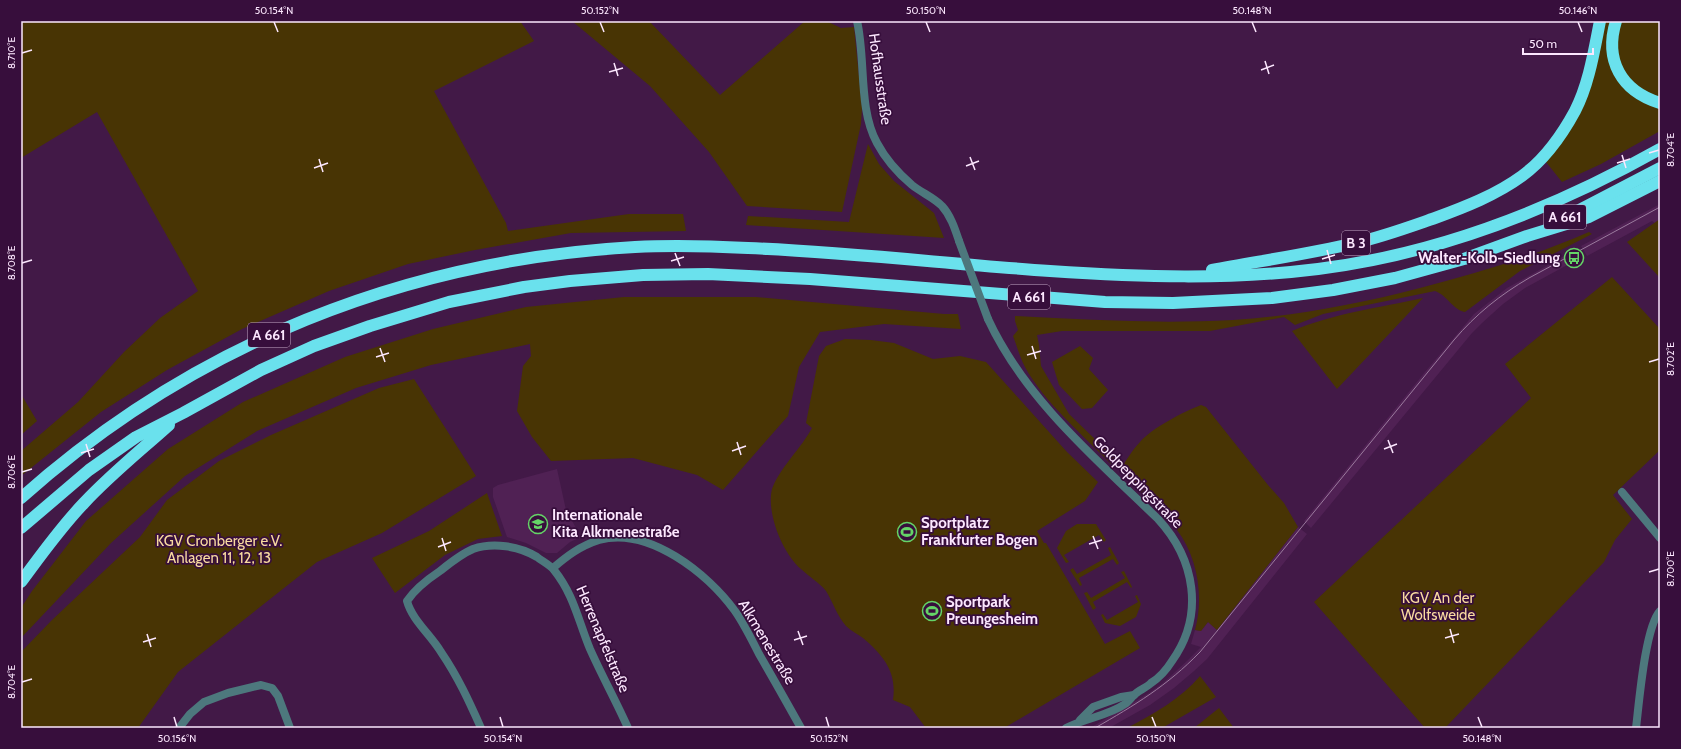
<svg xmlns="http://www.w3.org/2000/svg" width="1681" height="749" viewBox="0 0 1681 749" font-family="Cabin,sans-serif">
<rect width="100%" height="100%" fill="#421947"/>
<!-- built -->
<g fill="#502154">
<polygon points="1660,204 1660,219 1655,223 1652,221 1587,256 1581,246"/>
<polygon points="1575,250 1580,258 1525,288 1503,304 1482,323 1472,333 1311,528 1304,521 1425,372 1474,314 1507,288"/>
<polygon points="557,469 566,510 581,537 570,542 557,553 546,553 526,543 507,537 493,497 493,488 498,485"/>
<polygon points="1298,527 1307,534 1207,659 1194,671 1174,688 1150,705 1109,728 1090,728 1149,693 1163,683 1187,661 1201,647 1191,644 1195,630 1201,631 1208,622 1217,630"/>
</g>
<!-- green -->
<g fill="#483404">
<polygon points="21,21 520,21 534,41 434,91 506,223 508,231 629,214 683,214 686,231 571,233 475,250 408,264 329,291 242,329 167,370 101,412 21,476 21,451 78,402 124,352 160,318 198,291 97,112 21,158"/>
<polygon points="572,21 649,21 720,95 805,21 826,21 841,28 854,27 862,107 861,124 842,212 747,206 709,152 650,86"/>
<polygon points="1604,21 1612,21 1609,30 1606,45 1610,64 1660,107 1660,131 1601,164 1562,182 1546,162 1565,138"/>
<polygon points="1619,21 1660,21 1660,98 1639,90 1624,74 1616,54"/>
<polygon points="868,144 879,164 894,181 934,213 944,238 746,225 748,216 849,222"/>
<polygon points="1660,219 1660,278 1627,242"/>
<path d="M1589,232L1592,234L1520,271L1465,312C1453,310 1448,296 1435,291L1323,314L1295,325L1284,317L1210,331H1062L1037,335L1039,345L1041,366L1069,414L1101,445L1118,459L1113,466C1086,438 1043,401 1025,367C1020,358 1017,346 1013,336L1018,330L1015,321V316C1088,320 1160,324 1233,320C1296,316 1358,304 1420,288C1478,273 1534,256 1589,232Z"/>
<polygon points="1612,277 1660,329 1660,450 1613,495 1632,519 1615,540 1604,562 1445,728 1425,728 1314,602 1531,398 1505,364"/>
<polygon points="624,297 756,297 944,314 958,314 961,329 884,324 820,332 799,367 788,416 723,490 697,475 633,458 551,461 532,437 517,411 523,366 531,356 530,344 431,365 356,388 257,431 185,476 111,543 21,638 21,608 32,591 86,521 168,449 243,402 345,357 433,329 526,307"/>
<path d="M1423,298L1337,389L1292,331C1334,313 1379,308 1423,298Z"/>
<path d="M845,339L871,340L894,343L933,359L960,356L986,362L1067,452L1098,482L1085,501L1037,531L1044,543H1046L1105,644L1130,631L1140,648L1004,728H926L910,707L893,700C897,672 884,656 863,638C858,634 851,631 846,626C837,616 833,602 826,591C819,582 809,577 801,569C783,554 766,513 772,489C778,470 802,447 812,428L806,423L819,356L826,346Z"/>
<polygon points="1080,346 1093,358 1089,369 1108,390 1092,408 1082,409 1059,385 1052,362"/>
<polygon points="414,379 476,476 382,533 317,562 178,672 138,728 21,728 21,652 52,620 140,537 167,500 219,461 271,435 379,388"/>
<polygon points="21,394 37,421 21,435"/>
<path d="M1201,405L1206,407L1268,485L1284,503L1298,527L1217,630L1208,622L1201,631L1195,630C1204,597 1198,558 1177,530C1171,523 1164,517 1158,510C1145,497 1132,483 1120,470C1126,461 1132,450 1140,442C1152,428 1183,412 1201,405Z"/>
<polygon points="487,493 502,536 478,539 445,555 395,593 372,558 429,531"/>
<polygon points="1077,524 1096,524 1106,540 1104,542 1099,535 1064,555 1069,562 1066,563 1057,548 1066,531"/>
<polygon points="1110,547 1119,563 1117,565 1113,559 1079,578 1082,585 1080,586 1070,570 1073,568 1077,574 1111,555 1108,548"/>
<polygon points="1124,571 1132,587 1131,588 1127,582 1093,602 1096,608 1093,610 1084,593 1087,592 1091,598 1125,578 1121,572"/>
<polygon points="1137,595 1141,604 1136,617 1120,626 1105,623 1101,615 1103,614 1107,620 1138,602 1135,596"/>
<path d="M1200,676L1216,697L1162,728H1127C1153,714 1181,699 1200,676Z"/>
<polygon points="1219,708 1234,728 1194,728"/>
</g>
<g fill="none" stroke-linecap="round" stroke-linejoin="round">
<!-- street -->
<g stroke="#4d787d" stroke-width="8">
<path d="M857,21C866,60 858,108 877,143C885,158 899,174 912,185C922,193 933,197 942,206C951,216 955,229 959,241"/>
<path d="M988,319C1025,399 1096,459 1158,519C1195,559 1205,615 1172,661C1167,669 1159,678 1151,683C1146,688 1139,690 1134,695C1131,698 1128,702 1125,704C1108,716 1085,718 1066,728"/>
<polyline points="1622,492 1660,538"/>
<path d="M553,568C567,556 580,546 599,540C649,526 708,574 735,611C744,624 752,640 759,654C773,678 787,703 801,728"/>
<polyline points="1080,720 1093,707 1121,697 1134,695"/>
<polyline points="179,728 190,714 204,702 228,693 261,685 272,688 278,696 290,728"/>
<path d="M481,728C469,701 458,677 441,652C431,635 412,620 407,601C415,589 428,579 440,571C450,563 461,554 473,549C493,542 519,546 537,557C542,561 550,565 554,570C574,595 578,620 590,649C602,676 616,701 628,728"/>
<path d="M1636,728C1639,704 1645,627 1660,611"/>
</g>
<!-- highway -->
<g stroke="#6ae1ed" stroke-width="12">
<path d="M1616,21C1604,60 1621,91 1660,103"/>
<polyline points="1560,220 1660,168"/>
<path d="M1212,270C1260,261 1308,254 1355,243C1382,237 1409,227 1435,218C1465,207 1496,195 1522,176C1544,160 1562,135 1575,111C1589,84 1594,51 1600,21"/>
<path d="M21,498C194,344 404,260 635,247C672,245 710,246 748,248C849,252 949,264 1050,271C1139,277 1230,280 1318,269C1438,254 1555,208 1660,149"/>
<polyline points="21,528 89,470 136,437 183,413 261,370 314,346 370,326 449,302 524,287 570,281 643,275 708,274 810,279 1105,302 1173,303 1272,298 1333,290 1395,278 1464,259 1527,236 1589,217 1660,181"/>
<path d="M21,582C41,555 60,528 84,503C110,475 140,451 169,425"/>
</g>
<!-- tram -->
<path stroke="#9b7b9e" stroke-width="1" d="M1095,728C1135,705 1167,686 1200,652L1454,340C1476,314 1500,295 1529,278L1660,207"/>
<!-- street-bridge -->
<polyline stroke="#4d787d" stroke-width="8" points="959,241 988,319"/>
</g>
<!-- ticks -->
<path fill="none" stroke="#fce7fe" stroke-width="1.5" d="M274,22L278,32M600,22L604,32M926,22L930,32M1252,22L1256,32M1578,22L1582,32M22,53L32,50M1265,61L1269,74M614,63L618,76M1261,70L1274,65M609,72L623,68M1649,153L1659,150M1622,155L1626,168M970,157L975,170M319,159L323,172M1617,163L1630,159M966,166L979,161M314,168L328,163M1327,250L1331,264M675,253L680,266M1322,259L1335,255M671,261L684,257M22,263L32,260M1032,346L1036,359M380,348L385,362M1027,355L1041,351M376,357L389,353M1649,362L1659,359M1388,440L1393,453M737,442L741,455M86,444L90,457M1384,449L1397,444M732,451L746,446M81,453L94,449M22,472L32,469M1093,536L1098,549M442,538L446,551M1089,544L1102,540M438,547L451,542M1649,572L1659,569M1450,629L1454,643M798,631L803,645M147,634L151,647M1445,638L1459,634M794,640L807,636M143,642L156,638M22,682L32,679M174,717L177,727M500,717L503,727M826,717L829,727M1152,717L1156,727M1478,717L1482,727"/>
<!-- icons -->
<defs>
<g id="bus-ring" transform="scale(1)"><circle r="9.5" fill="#370e3c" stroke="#65d467" stroke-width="1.5"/><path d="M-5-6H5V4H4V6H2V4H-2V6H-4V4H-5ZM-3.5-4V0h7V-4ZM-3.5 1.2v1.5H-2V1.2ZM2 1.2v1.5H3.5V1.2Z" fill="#65d467"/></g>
<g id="school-ring" transform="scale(1)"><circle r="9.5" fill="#370e3c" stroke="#65d467" stroke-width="1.5"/><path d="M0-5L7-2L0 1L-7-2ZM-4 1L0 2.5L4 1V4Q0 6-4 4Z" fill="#65d467"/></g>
<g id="stadium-ring" transform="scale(1)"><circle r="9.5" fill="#370e3c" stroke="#65d467" stroke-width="1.5"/><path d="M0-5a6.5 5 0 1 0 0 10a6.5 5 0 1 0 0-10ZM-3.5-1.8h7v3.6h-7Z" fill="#65d467"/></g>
</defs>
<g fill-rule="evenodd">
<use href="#bus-ring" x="1574" y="258"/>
<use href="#school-ring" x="538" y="524"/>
<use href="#stadium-ring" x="907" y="532"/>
<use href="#stadium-ring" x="932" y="611"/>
</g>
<g text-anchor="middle" stroke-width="3.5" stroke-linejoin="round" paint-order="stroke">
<!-- shield labels -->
<g fill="#370e3c" stroke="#c1a6c4" stroke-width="1">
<rect x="1544" y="205" width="42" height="24" rx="3"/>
<rect x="1342" y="231" width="28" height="24" rx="3"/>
<rect x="1008" y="285" width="42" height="24" rx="3"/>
<rect x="248" y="323" width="42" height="24" rx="3"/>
</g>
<g font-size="14" font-weight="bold" fill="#fce7fe">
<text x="1565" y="222">A 661</text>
<text x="1356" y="248">B 3</text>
<text x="1029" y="302">A 661</text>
<text x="269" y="340">A 661</text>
</g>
<!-- street labels -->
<g font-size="15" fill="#fce7fe" stroke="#370e3c">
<text transform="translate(880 79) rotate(82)" y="5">Hofhausstraße</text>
<text transform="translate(1138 482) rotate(46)" y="5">Goldpeppingstraße</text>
<text transform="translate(603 639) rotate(67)" y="5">Herrenapfelstraße</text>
<text transform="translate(767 642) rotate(59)" y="5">Alkmenestraße</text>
</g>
<!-- poi labels -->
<g font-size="15" font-weight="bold" fill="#fce7fe" stroke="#370e3c" text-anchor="start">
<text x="1560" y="263" text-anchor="end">Walter-Kolb-Siedlung</text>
<text x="552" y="520">Internationale<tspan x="552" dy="17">Kita Alkmenestraße</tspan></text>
<text x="921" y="528">Sportplatz<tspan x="921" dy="17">Frankfurter Bogen</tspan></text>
<text x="946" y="607">Sportpark<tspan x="946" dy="17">Preungesheim</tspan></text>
</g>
<!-- park labels -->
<g font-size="15" fill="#f8da9f" stroke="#370e3c">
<text x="219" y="546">KGV Cronberger e.V.<tspan x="219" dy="17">Anlagen 11, 12, 13</tspan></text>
<text x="1438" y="603">KGV An der<tspan x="1438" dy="17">Wolfsweide</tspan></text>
</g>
</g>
<!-- border -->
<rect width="1681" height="749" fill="none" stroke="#370e3c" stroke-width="44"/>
<!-- scale -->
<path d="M1523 48v6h70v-6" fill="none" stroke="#fce7fe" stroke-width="2"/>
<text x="1529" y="48" font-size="12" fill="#fce7fe" stroke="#370e3c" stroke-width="3" paint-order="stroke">50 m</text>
<rect x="22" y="22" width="1637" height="705" fill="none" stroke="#fce7fe" stroke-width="1.5"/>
<g font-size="10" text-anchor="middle" fill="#fce7fe">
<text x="274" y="14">50.154°N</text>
<text x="600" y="14">50.152°N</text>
<text x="926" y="14">50.150°N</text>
<text x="1252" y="14">50.148°N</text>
<text x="1578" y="14">50.146°N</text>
<text transform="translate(11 53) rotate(-90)" y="4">8.710°E</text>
<text transform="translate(1670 150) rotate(-90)" y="4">8.704°E</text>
<text transform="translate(11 263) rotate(-90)" y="4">8.708°E</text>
<text transform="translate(1670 359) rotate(-90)" y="4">8.702°E</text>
<text transform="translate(11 472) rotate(-90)" y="4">8.706°E</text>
<text transform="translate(1670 569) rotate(-90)" y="4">8.700°E</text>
<text transform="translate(11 682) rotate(-90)" y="4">8.704°E</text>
<text x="177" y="742">50.156°N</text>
<text x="503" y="742">50.154°N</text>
<text x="829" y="742">50.152°N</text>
<text x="1156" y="742">50.150°N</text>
<text x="1482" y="742">50.148°N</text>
</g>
</svg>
